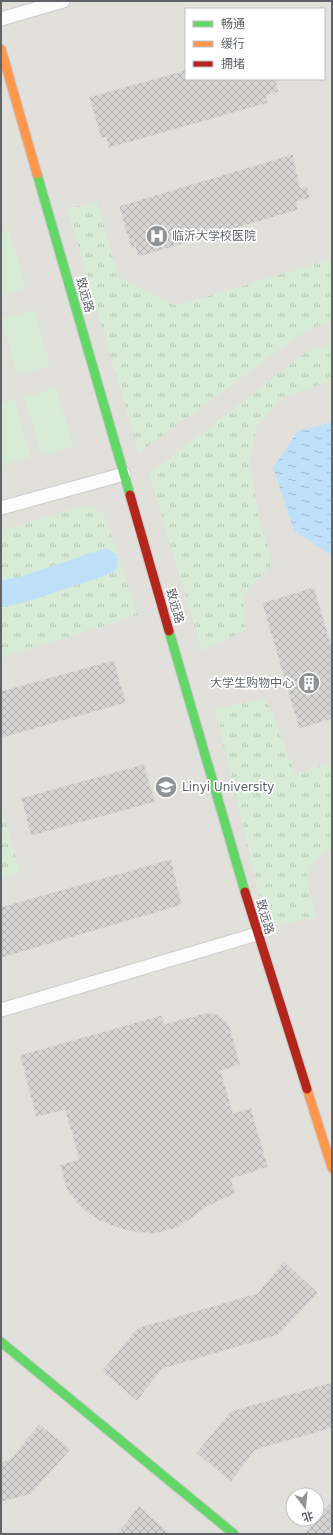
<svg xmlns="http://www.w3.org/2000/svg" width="333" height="1535" viewBox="0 0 333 1535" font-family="'DejaVu Sans','Noto Sans SC',sans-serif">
<defs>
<pattern id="grass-tufts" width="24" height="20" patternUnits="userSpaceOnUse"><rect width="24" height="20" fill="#d8ebd6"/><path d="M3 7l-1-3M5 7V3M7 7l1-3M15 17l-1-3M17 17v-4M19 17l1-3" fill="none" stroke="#b2c2b1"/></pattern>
<pattern id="water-ripples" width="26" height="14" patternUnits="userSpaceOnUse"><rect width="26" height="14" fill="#bfe0f9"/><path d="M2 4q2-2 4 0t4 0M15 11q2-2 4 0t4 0" fill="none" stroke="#9eb9cd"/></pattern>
<pattern id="building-cross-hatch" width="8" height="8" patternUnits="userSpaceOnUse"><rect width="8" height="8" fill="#d6d5d3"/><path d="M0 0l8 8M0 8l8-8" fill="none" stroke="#b1b0af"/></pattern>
</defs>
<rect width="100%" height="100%" fill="#efeeea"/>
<!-- education -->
<path fill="#e2e0da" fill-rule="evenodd" d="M1,1H332V1534H1ZM186,9H324V79H186ZM293,1495H317V1519H293Z"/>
<!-- grass -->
<g fill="url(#grass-tufts)">
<polygon points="97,202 119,278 176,306 331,259 332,320 304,332 139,453 67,209"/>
<polygon points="332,343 332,381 282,398 257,426 249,461 260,523 273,563 242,597 246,630 202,651 149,474 308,351"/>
<polygon points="88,505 104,514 138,615 1,658 1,530"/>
<path d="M267,699L295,774L332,762V849C320,853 307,866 307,880C307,890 314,907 317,917L267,927L215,709Z"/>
<polygon points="1,806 20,872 1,878"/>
</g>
<!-- garden -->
<g fill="#d8ebd6">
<polygon points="9,230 26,288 1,296 1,232"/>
<polygon points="34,309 50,366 18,375 1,319"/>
<polygon points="56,388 73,446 42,456 24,397"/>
<polygon points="14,399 31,457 1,466 1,403"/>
</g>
<!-- water -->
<polygon fill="url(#water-ripples)" points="332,422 332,555 294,531 273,468 297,432"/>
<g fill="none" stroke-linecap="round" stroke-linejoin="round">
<!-- river -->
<polyline stroke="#bfe0f9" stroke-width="26" points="1,594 24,589 105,562"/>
</g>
<!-- building -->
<g fill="url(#building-cross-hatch)" stroke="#deddd9">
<polygon points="186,70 186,79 275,79 279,92 266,95 268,103 109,148 106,137 101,138 89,97"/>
<polygon points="293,154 300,188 307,186 310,198 296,202 298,210 138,257 135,247 131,248 119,206"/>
<polygon points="314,587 332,647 332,719 299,729 262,603"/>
<polygon points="114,660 126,703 1,738 1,691"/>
<polygon points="144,764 155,802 31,836 21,798"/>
<polygon points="171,859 182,905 1,958 1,907"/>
<polygon points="206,1013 213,1013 219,1016 226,1021 230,1027 240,1065 221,1071 233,1113 251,1108 268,1167 231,1179 236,1193 208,1206 179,1227 154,1234 128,1231 102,1222 81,1208 67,1191 60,1165 79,1159 65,1110 36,1117 20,1055 162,1015 164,1024"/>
<polygon points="284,1261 318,1293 278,1335 162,1369 137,1401 102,1371 137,1328 258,1293"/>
<polygon points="332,1382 332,1428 255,1450 231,1482 196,1453 231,1411"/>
<polygon points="39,1424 71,1449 31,1494 1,1502 1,1462 11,1459"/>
<polygon points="332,1500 332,1534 304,1534 317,1519"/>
<polygon points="139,1506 170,1534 117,1534"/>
</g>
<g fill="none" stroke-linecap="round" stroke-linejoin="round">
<!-- street casing -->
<g stroke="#cbcccc" stroke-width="15">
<g id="street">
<polyline points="1,19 63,1"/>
<polyline points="1,508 124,474"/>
<polyline points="1,1010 257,934"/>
</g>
</g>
<!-- fast casing -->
<g stroke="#cacacb" stroke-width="11">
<g id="fast">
<polyline points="37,174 130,495"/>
<polyline points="169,631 245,892"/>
<polyline points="1,1342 234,1534"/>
</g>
</g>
<!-- slow casing -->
<g stroke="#cacacb" stroke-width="11">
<g id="slow">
<polyline points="1,49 37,174"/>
<polyline points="307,1089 332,1168"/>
</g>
</g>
<!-- jam casing -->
<g stroke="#cacacb" stroke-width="11">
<g id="jam">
<polyline points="130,495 169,631"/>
<polyline points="245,892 307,1089"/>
</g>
</g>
<!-- street -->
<use href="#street" stroke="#fdfcfc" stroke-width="13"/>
<!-- fast -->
<use href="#fast" stroke="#63d668" stroke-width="9"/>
<!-- slow -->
<use href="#slow" stroke="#ff974d" stroke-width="9"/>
<!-- jam -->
<use href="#jam" stroke="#b3261e" stroke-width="9"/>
</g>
<!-- icons -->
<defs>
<g id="hospital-disc" transform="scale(1.15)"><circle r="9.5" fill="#919496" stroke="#fff"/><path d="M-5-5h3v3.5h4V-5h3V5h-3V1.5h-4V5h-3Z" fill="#fff"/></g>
<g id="building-disc" transform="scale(1.15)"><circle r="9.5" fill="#919496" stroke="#fff"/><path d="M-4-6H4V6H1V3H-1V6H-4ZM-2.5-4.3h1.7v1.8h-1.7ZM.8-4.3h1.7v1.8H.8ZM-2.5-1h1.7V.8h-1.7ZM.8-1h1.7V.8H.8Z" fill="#fff"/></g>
<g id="university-disc" transform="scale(1.15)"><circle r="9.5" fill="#919496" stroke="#fff"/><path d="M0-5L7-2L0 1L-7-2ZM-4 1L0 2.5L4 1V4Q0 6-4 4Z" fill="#fff"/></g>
</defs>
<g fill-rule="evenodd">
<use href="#hospital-disc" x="157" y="236"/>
<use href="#building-disc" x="309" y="683"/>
<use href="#university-disc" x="166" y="787"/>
</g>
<g text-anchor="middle" stroke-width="3.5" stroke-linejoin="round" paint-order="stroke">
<!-- poi labels -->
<g font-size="12" fill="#5f6368" stroke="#fff" text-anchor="start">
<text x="172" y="240">临沂大学校医院</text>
<text x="294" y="687" text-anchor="end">大学生购物中心</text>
<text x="182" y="791">Linyi University</text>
</g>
<!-- street labels -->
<g font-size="12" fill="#5f6368" stroke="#fff">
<text transform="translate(85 295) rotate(74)" y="4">致远路</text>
<text transform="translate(175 606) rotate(74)" y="4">致远路</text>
<text transform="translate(265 917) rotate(74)" y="4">致远路</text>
</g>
</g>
<!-- border -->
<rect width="333" height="1535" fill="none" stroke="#5f6368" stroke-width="4"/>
<!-- legend -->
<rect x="185" y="8" width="140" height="72" fill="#ffffff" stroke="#bfc1c3"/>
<rect x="193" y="21" width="20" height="6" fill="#63d668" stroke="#bfc1c3"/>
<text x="221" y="28" font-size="12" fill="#5f6368">畅通</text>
<rect x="193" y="41" width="20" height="6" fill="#ff974d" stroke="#bfc1c3"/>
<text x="221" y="48" font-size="12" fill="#5f6368">缓行</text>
<rect x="193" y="61" width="20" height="6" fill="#b3261e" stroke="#bfc1c3"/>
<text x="221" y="68" font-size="12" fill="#5f6368">拥堵</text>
<!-- north arrow -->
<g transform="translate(305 1507) rotate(164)"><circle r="19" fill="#ffffff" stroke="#bfc1c3"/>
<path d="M0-3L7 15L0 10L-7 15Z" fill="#919496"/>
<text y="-6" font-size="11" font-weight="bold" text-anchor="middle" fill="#5f6368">北</text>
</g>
</svg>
